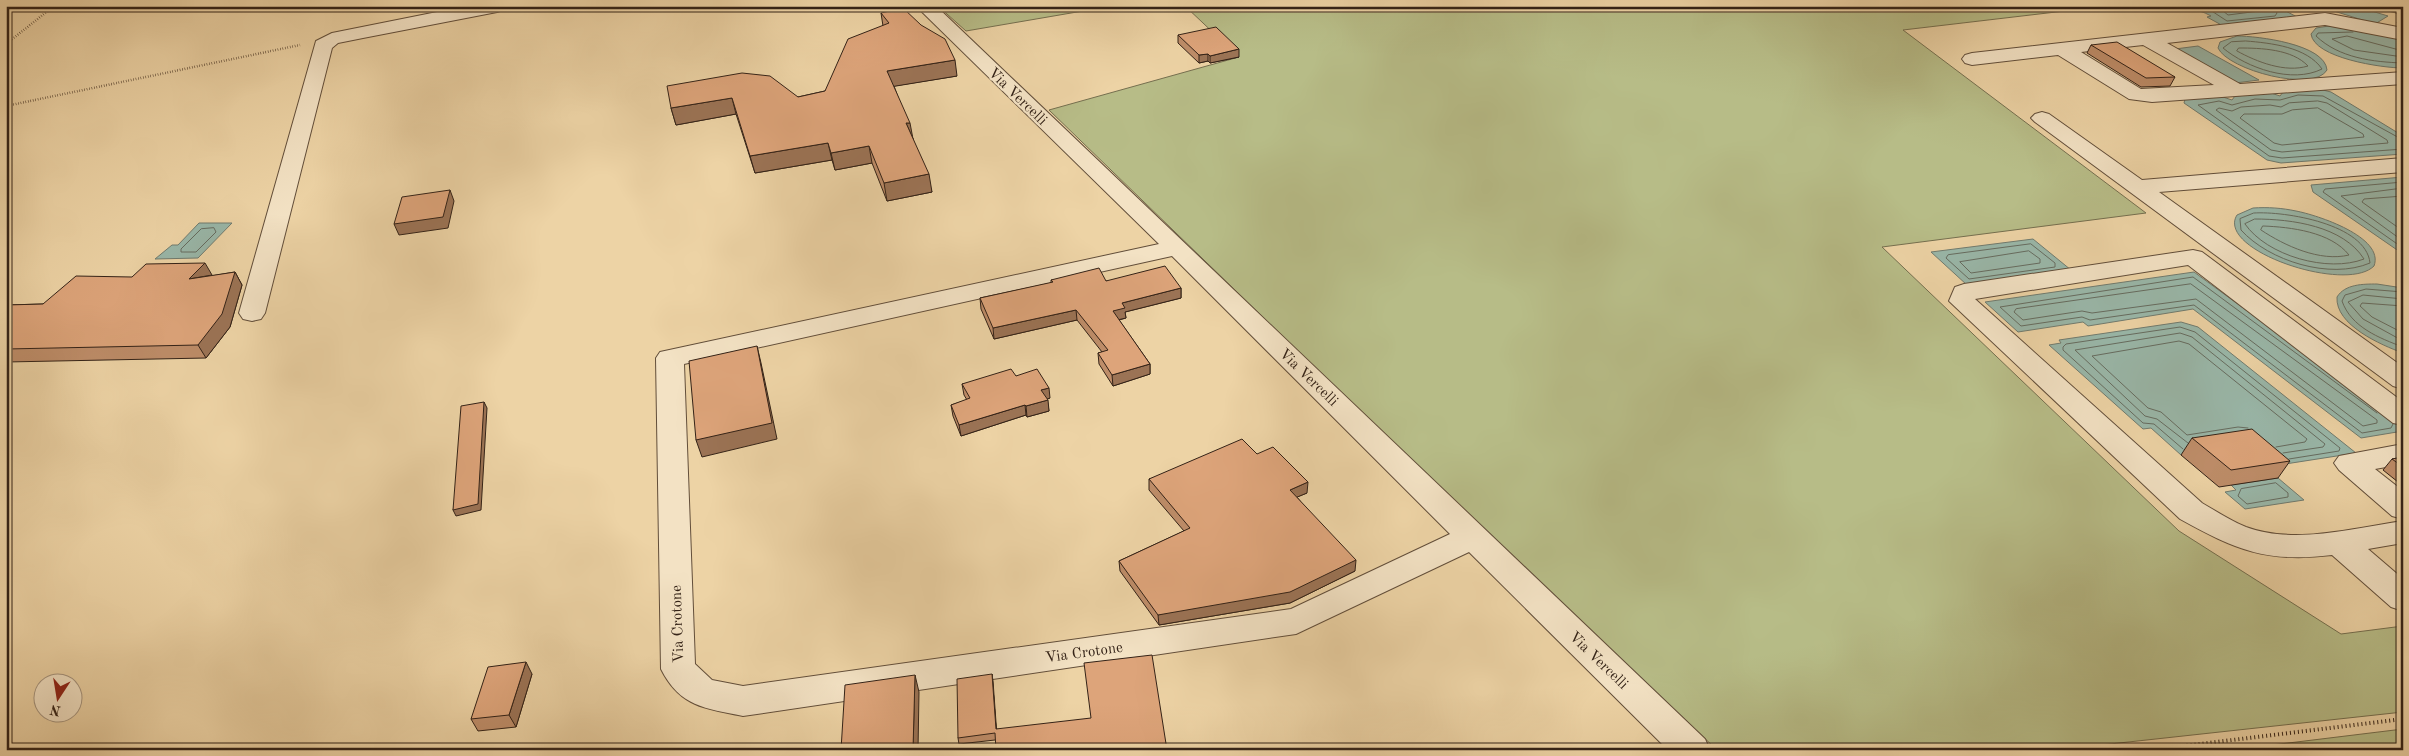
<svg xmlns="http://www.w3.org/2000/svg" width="2409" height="756" viewBox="0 0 2409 756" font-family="'Old Standard TT',serif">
<rect width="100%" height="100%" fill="#edd3a5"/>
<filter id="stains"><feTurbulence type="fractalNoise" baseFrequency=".004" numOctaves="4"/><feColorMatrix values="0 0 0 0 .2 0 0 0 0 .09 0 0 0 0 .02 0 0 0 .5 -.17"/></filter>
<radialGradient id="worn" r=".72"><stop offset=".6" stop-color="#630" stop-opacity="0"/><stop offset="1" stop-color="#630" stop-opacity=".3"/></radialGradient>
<!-- green -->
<g fill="#b7bc87" stroke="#756f4f">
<polygon points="938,6 1112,6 966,31"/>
<polygon points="1185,6 2107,6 1903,30 2146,213 1882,247 2179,531 2341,634 2403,626 2403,712 2055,750 1717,750 1362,413 1049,110 1239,57"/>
<polygon points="2403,729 2403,750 2231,750"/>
</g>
<!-- water -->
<g fill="#99b7a9" stroke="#707b6f">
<path d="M2187,6H2276L2299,18L2225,27L2207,17L2211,16C2203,11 2196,11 2187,6Z"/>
<polygon points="2318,6 2355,6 2388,16 2375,24"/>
<path d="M2329,26L2390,35L2403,40V68C2382,68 2314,58 2311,34L2316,28Z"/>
<path d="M2237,36C2257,36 2325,44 2327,70C2314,93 2228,70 2218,48L2220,42Z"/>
<polygon points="2198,46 2259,80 2235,83 2175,49"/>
<polygon points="2319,89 2331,92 2403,136 2403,154 2281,163 2267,160 2184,103 2185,99 2220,96 2232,100 2235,96 2271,93 2280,96 2283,92"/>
<polygon points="2403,177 2403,254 2313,192 2311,185"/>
<path d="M2253,208C2268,207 2282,208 2296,211C2317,215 2385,237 2374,266C2346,294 2215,250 2237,215Z"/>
<polygon points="199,223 232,223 198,258 155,259 172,245 178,245"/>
<polygon points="2033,239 2071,270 1967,285 1931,252"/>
<polygon points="2194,272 2403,425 2403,431 2361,438 2193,309 2088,326 2083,322 2018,332 1985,302"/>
<path d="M2377,284L2403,288V353C2381,345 2335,325 2337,297C2345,284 2363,284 2377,284Z"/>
<polygon points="2181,322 2198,327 2356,453 2266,467 2241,446 2181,455 2151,428 2143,429 2049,345 2061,343 2059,340"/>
<polygon points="2278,478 2304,500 2245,509 2225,492 2236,490 2231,485"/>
</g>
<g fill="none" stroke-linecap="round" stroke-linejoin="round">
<!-- shore -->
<g stroke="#666c60" stroke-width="1">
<polyline points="2204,6 2227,21 2275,16 2277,13 2275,6"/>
<polyline points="2217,6 2228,15 2267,10 2269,6"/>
<path d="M2353,32L2318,33L2316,36C2339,58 2373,62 2403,63"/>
<path d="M2246,41C2271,43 2307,47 2322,69C2292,84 2247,68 2223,48L2231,42Z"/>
<path d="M2239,48C2261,48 2292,49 2308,66C2285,73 2257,62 2237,51Z"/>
<polyline points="2403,51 2347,36 2332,39 2354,50 2403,57"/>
<polygon points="2318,101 2327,103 2387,140 2388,143 2282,152 2271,150 2216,110 2219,108 2232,111 2241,107 2270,105 2281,107 2289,103"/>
<polygon points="2318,108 2363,134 2364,137 2282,145 2274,143 2240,118 2244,114 2282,114 2292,110"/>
<polyline points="2403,140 2323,96 2298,95 2280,100 2255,99 2232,105 2219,101 2198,105 2269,156 2282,158 2403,149"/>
<polyline points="2403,182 2325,189 2323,192 2403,248"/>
<polyline points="2403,188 2341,196 2403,241"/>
<polyline points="2403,196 2364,199 2362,202 2403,231"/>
<path d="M2254,213C2285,211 2366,224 2370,263C2330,280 2269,261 2241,230L2240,219Z"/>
<path d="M2255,219C2292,219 2343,226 2364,259C2328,273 2267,256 2245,224Z"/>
<path d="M2263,226C2291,227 2331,232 2349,255C2320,262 2285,246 2261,230Z"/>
<polygon points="214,228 216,232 196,252 181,252 181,249 201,229"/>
<polygon points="2031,244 2055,263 2055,267 1969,279 1946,258 1948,255"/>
<polygon points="2029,251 2040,259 2040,263 1971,273 1960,262"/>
<polygon points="2191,284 2377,420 2377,423 2363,426 2196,299 2092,313 2082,311 2023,320 2014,312 2016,309"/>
<path d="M2403,292L2366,289L2345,295L2342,301C2351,327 2379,338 2403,347"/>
<polyline points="2403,299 2363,295 2348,302 2363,319 2403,341"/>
<polyline points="2403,306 2362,303 2360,306 2372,317 2403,333"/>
<polyline points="2377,413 2193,277 2000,307 2021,326 2082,317 2090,320 2194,305 2362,433 2391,428 2393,424"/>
<polyline points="2248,428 2238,427 2187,435 2161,412 2148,408 2092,356 2179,341 2189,344 2307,439 2305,442 2276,447"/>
<polyline points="2188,443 2157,419 2145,416 2075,350 2180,333 2192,337 2325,444 2323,447 2283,453"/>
<polyline points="2183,449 2154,424 2143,423 2063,350 2063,347 2066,344 2180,327 2195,332 2340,448 2339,451 2289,459"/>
<polygon points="2276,483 2288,493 2288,497 2247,504 2238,496 2241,489"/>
</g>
<!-- minor casing -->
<g stroke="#624e3a" stroke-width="2">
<g id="minor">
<polygon points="467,6 506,6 503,10 497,12 363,38 338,43 332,48 265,313 261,319 252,321 243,319 239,313 316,41 332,33"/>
<path d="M916,6H936L1705,739L1710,750H1668L1469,552L1296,634L743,716C705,708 680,707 661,669L656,358L660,352L1159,244ZM1172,256L1450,534L1291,609L743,686L712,680L695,664L684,364Z"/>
<polygon points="2383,6 2403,6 2403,14 2386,10"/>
<path d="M2325,13L2403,28V40L2325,25L2167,43L2240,84L2403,72V84L2152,102L2129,99L2058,55L1972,65L1965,63L1962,59L1965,55L1972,53ZM2143,45L2214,85L2141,89L2081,52Z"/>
<polygon points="2042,112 2049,114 2142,180 2403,158 2403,172 2159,192 2403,367 2403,389 2393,386 2035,122 2031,118 2035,114"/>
<path d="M2193,250L2202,252L2403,402V425L2393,423L2188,265L1975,299L2202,503C2216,511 2231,521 2246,527C2295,545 2353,528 2403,521V543L2368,549L2403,579V611L2391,607L2332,555C2266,563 2236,550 2180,519L1949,301L1955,287L1964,284Z"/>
<polygon points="2403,444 2403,464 2375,469 2403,491 2403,519 2392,516 2339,470 2334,463 2339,456"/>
</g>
</g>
<!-- path-far1 -->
<g stroke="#332217" stroke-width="2.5" stroke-dasharray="0.5 2" stroke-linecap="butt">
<polyline points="6,44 54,6"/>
<polyline points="6,106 300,45"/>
</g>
<!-- path -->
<polyline stroke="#332217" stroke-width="4" stroke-dasharray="1 3" stroke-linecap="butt" points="2151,750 2403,719"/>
<!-- minor -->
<use href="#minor" fill="#f3e2c4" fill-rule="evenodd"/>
</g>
<!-- wall -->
<g fill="#be8d69" stroke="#332217">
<polygon points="881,13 957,76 894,86 932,192 887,201 872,163 835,170 832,160 755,173 736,114 676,125 671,108 798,97 825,91 883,26"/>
<polygon points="2403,16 2403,24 2397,23 2400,18"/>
<polygon points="1178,35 1239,57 1210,63 1208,61 1199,63 1178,43"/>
<polygon points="2091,45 2175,77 2170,86 2141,87 2087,53"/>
<polygon points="235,272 242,285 230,327 206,358 6,362 6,305 43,304"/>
<polygon points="1051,280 1106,281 1181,288 1181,298 1125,312 1126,318 1119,320 1150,364 1150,374 1113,386 1099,364 1098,353 1102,352 1077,320 994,339 981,309 980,298 1051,283"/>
<polygon points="1016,376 1050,398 1047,399 1049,411 1027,417 1026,415 961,436 953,416 951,405 967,400 964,395 962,384"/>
<polygon points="2192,438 2290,461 2278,478 2219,487 2181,455"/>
<polygon points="1257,454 1307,493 1297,497 1355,571 1290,603 1159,625 1120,571 1119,561 1184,531 1149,490 1149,479"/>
<polygon points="2403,457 2403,486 2383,470 2392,459"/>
<polygon points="532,674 516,727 478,731 471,719"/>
<polygon points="992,674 996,729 1167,750 995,740 959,744 958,738"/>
</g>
<!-- shaded-wall -->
<g fill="#9b7355" stroke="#332217">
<polygon points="1239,49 1239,57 1210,63 1210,56"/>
<polygon points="1208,54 1208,61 1199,63 1199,55"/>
<polygon points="955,60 957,76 890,87 887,71"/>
<polygon points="732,98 736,114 676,125 671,108"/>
<polygon points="906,123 910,123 913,139"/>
<polygon points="828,143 832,160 755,173 750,156"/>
<polygon points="869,146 872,163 835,170 831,153"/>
<polygon points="929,174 932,192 887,201 884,183"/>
<polygon points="450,190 454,201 448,228 399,235 394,224"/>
<polygon points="205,263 212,275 189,279"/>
<polygon points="235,272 242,285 230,327 206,358 198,345"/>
<polygon points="1181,288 1181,298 1125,312 1126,318 1113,321 1113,311 1122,303"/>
<polygon points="1076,310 1077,320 994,339 993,328"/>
<polygon points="757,346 761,363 777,439 702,457 696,440"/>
<polygon points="1150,364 1150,374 1113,386 1112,375"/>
<polygon points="1049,388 1050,398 1042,401 1041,390"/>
<polygon points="1048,400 1049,411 1027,417 1026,406"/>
<polygon points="484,402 487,408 481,510 456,516 453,510"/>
<polygon points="1025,405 1026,415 961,436 959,425"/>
<polygon points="1308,482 1307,493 1290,500 1290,490"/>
<polygon points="1356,560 1355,571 1290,603 1159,625 1158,615"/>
<polygon points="526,662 532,674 516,727 509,715"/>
<polygon points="992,674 993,681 997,736 996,729"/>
<polygon points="915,675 919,692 918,750 913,750"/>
</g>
<!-- building -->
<g fill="#dda47a" stroke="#332217">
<polygon points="903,8 921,25 945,39 955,60 887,71 910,123 906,123 929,174 884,183 869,146 831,153 828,143 750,156 732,98 671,108 667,86 742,73 770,76 798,97 825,91 848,39 889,23 881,13"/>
<polygon points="1216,27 1239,49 1210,56 1208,54 1199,55 1178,35"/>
<polygon points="2117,42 2175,77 2146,78 2091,45"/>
<polygon points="450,190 443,217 394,224 402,197"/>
<polygon points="205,263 189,279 235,272 222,314 198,345 6,349 6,305 43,304 76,276 132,277 146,264"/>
<polygon points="1165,266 1181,288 1122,303 1125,308 1113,311 1150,364 1112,375 1098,353 1108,350 1076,310 993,328 980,298 1053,282 1051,280 1099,268 1106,281"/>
<polygon points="757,346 772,423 696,440 689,361"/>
<polygon points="1011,369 1016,376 1037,369 1049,388 1041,390 1048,400 1026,406 1025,405 959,425 951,405 970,398 962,384"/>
<polygon points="484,402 478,504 453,510 461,406"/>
<polygon points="2252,429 2290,461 2231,470 2192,438"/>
<polygon points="1242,439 1257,454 1273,447 1308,482 1290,490 1356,560 1290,592 1158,615 1119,561 1190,528 1149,479"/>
<polygon points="2403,457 2403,467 2392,459"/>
<polygon points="1152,655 1167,750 996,750 995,733 958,738 957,679 992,674 996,729 1091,718 1084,663"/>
<polygon points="526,662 509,715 471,719 488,667"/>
<polygon points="915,675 913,750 841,750 845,685"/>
</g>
<g text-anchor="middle" stroke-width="4.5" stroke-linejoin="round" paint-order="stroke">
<!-- street labels -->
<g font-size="15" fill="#332217" stroke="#f3e2c4">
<text transform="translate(1018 96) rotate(44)" y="5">Via Vercelli</text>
<text transform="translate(1309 377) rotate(44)" y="5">Via Vercelli</text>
<text transform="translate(677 624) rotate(-92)" y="5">Via Crotone</text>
<text transform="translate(1084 652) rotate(-8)" y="5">Via Crotone</text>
<text transform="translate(1599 660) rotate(44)" y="5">Via Vercelli</text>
</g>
</g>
<!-- margin -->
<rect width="2409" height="756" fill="none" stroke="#edd3a5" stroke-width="25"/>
<rect x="8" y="8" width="2394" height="741" fill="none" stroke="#332217" stroke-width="2.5"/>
<rect x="12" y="12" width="2384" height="731" fill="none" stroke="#332217"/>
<!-- north arrow -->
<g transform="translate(58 698) rotate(192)"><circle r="24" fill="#f3e2c4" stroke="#a6957f"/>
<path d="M0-4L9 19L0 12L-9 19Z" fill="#8f2418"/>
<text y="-8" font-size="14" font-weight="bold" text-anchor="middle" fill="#332217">N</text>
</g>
<rect width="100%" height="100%" filter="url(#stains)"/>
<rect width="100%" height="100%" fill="url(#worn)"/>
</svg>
